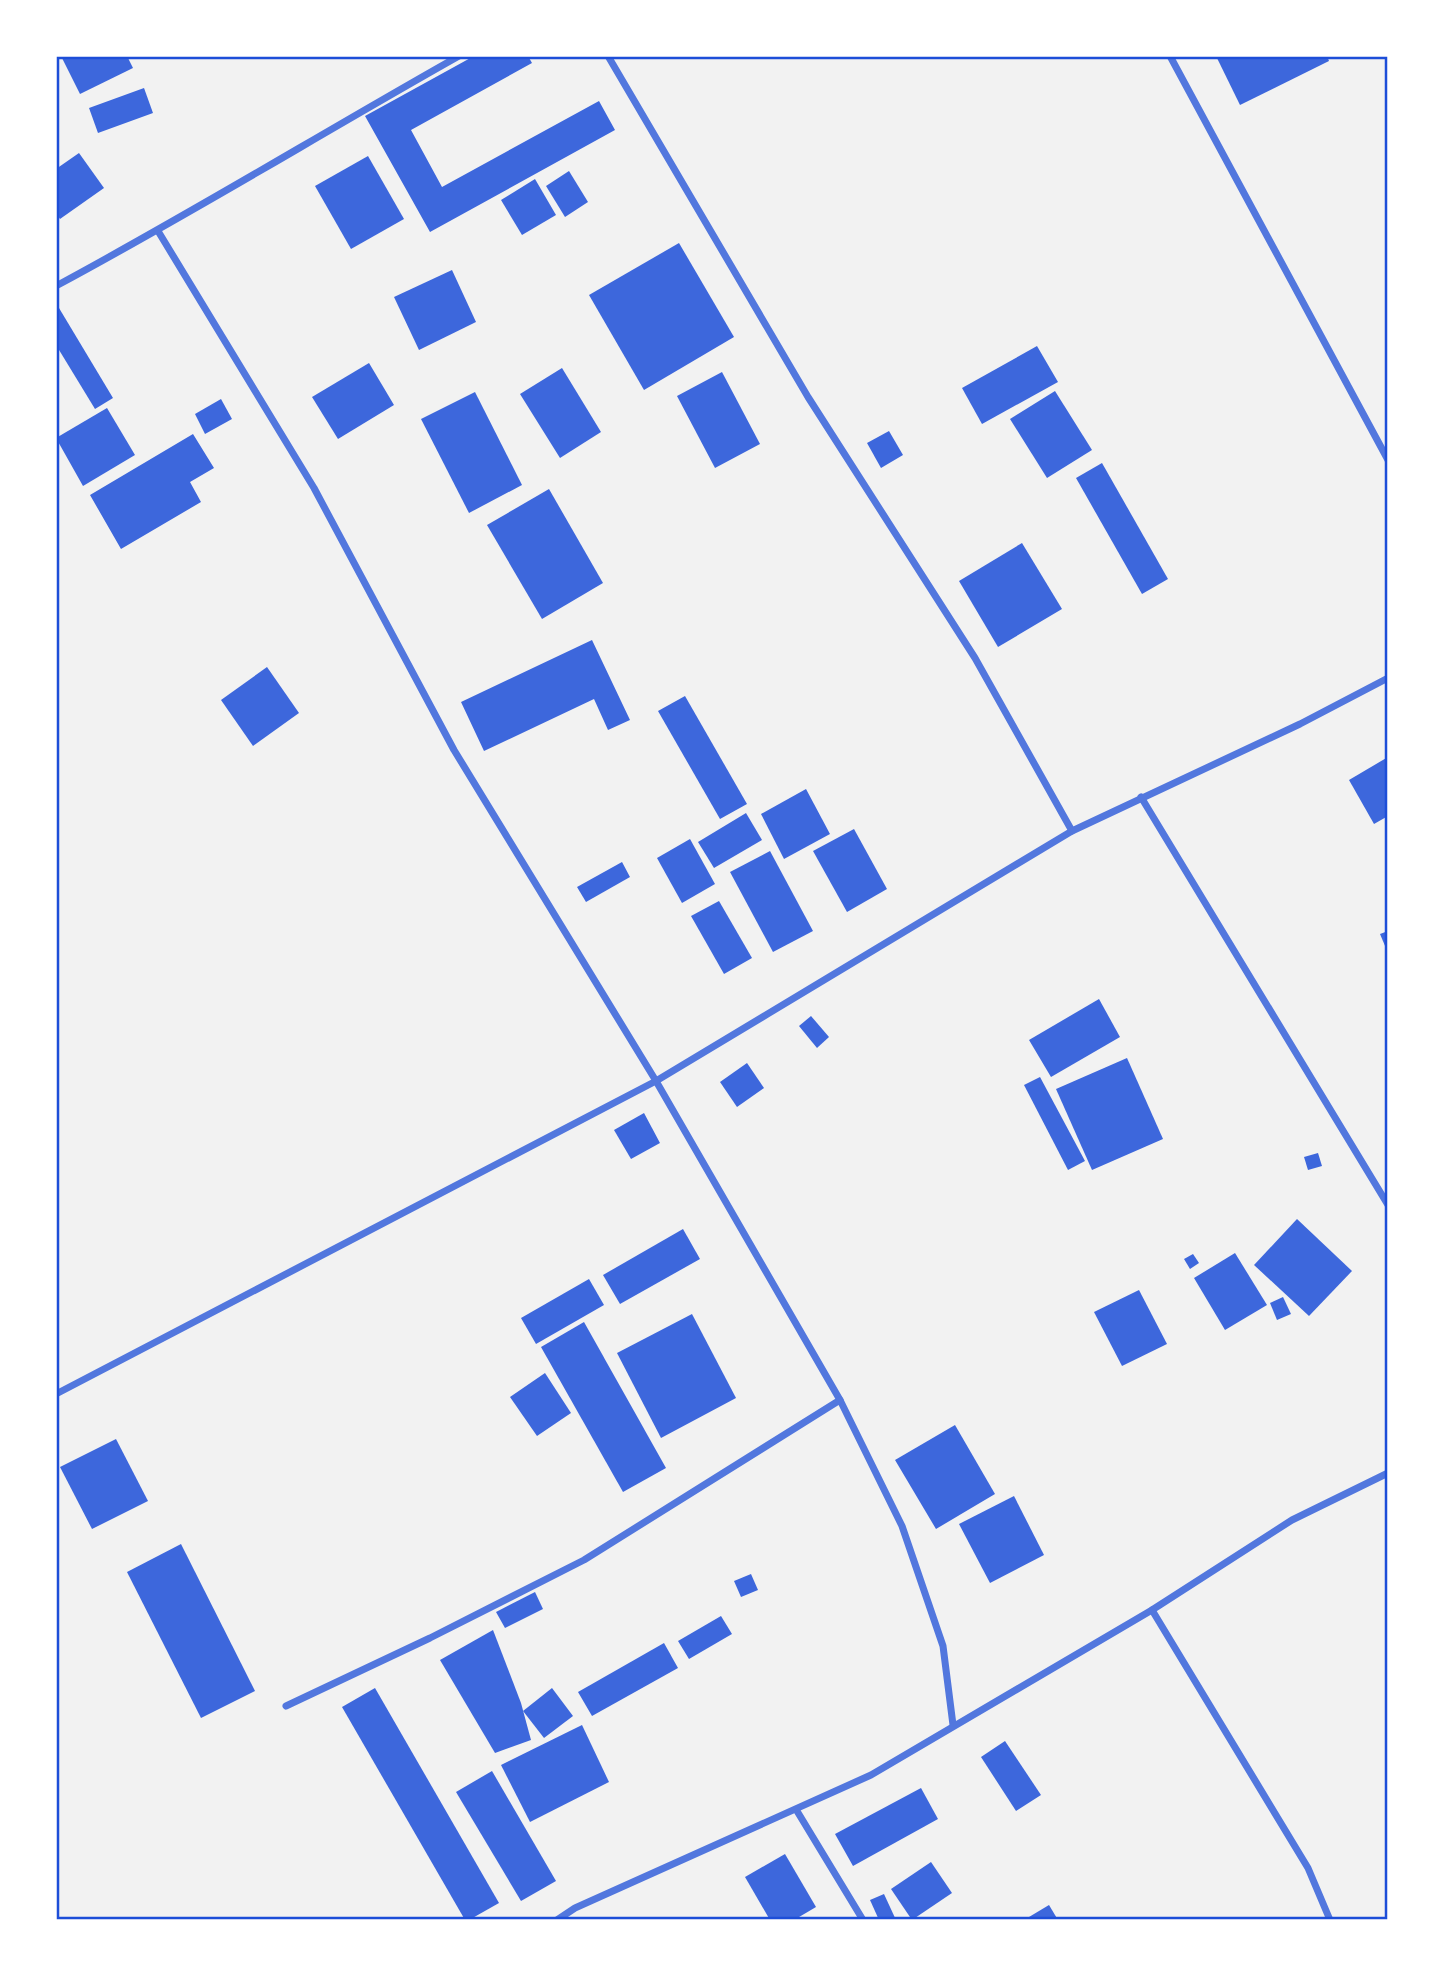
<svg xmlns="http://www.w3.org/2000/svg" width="1444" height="1976" viewBox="0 0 1444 1976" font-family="'Archivo Narrow',sans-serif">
<rect width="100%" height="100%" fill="#f2f2f2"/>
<!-- building -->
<g fill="#3d67dc">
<polygon points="61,56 127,56 133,68 80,94"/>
<polygon points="474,56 528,56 532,63 411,130 442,187 599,101 615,130 430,232 365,116"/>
<polygon points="1216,56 1327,56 1329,61 1240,105"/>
<polygon points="144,88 153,113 98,133 89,108"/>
<polygon points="79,153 104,188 60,219 56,213 56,169"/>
<polygon points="368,156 404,219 351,249 315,186"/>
<polygon points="569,171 588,202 565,217 546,186"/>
<polygon points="535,179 556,215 522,235 501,200"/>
<polygon points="679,243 734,337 644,390 589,295"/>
<polygon points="452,270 476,322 419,350 394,297"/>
<polygon points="56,303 113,398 95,409 56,345"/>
<polygon points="1037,346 1058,382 982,424 962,388"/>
<polygon points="369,363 394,405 338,439 312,397"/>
<polygon points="562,368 601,432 560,458 520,394"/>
<polygon points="722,372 760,444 715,468 677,396"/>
<polygon points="1055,391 1092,450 1047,478 1010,419"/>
<polygon points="475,392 522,485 469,513 421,419"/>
<polygon points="221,399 232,419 205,434 195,414"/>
<polygon points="107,408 135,455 83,486 56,438"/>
<polygon points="889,431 903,455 881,468 867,443"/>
<polygon points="193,434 214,468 190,482 201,502 121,549 90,495"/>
<polygon points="1102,463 1168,579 1142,594 1076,478"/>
<polygon points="549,489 603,583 542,619 487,525"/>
<polygon points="1022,543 1062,609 998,647 959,581"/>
<polygon points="592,640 630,720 608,730 594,699 484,751 461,702"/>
<polygon points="267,667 299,713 253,746 221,700"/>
<polygon points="685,696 747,804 720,819 658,711"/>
<polygon points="1388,757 1388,816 1374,824 1349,780"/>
<polygon points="806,789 830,834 784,859 761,814"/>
<polygon points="746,813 762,840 714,868 698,842"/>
<polygon points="854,829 887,889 847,912 813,851"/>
<polygon points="690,839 715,884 682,903 657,858"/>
<polygon points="770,851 813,931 773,952 730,872"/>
<polygon points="622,862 630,877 586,902 577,887"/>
<polygon points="719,901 752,958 724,974 691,916"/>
<polygon points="1388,931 1388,953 1380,934"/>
<polygon points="1099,999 1120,1037 1051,1077 1029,1040"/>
<polygon points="811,1016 829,1037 817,1048 799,1026"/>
<polygon points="1127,1058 1163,1139 1092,1170 1056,1089"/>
<polygon points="747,1063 764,1088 737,1107 720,1082"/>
<polygon points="1040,1077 1085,1161 1068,1170 1024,1085"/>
<polygon points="644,1113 660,1143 631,1159 614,1130"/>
<polygon points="1318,1153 1322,1166 1308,1170 1304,1157"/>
<polygon points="1297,1219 1352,1271 1309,1316 1254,1265"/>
<polygon points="683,1229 700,1259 620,1304 603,1275"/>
<polygon points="1235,1253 1267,1305 1225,1330 1194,1278"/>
<polygon points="1193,1254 1199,1263 1190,1269 1184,1259"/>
<polygon points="589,1279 604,1305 536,1344 521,1318"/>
<polygon points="1139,1290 1167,1344 1122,1366 1094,1312"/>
<polygon points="1283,1297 1291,1314 1277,1320 1270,1303"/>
<polygon points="692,1314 736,1398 661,1438 617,1353"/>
<polygon points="584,1322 666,1468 623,1492 541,1347"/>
<polygon points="545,1373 571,1413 537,1436 510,1397"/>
<polygon points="955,1425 995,1494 936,1529 895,1460"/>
<polygon points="116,1439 148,1501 92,1529 60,1467"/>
<polygon points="1014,1496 1044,1555 990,1583 959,1524"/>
<polygon points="181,1544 255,1691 201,1718 127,1572"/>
<polygon points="751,1574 758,1590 741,1597 734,1581"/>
<polygon points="535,1592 543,1609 505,1628 496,1612"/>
<polygon points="721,1616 732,1634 689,1659 678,1641"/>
<polygon points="493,1630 521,1703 531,1740 495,1753 440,1660"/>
<polygon points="664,1643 678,1668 592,1716 578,1692"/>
<polygon points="375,1688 499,1903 469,1920 465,1920 342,1707"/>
<polygon points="552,1688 573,1716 544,1738 523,1711"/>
<polygon points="582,1725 609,1782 530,1822 501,1765"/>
<polygon points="1005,1741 1041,1795 1016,1811 981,1757"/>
<polygon points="492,1771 556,1881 521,1901 456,1792"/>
<polygon points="921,1788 938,1819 853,1866 835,1834"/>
<polygon points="785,1854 816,1907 794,1920 770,1920 745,1877"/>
<polygon points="931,1862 952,1893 912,1920 891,1889"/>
<polygon points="884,1894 896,1920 879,1920 870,1900"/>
<polygon points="1049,1905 1058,1920 1024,1920"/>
</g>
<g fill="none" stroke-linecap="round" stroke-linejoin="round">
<!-- minor -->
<g stroke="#5277de" stroke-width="7">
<polyline points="608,56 808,397 975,658 1072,831"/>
<polyline points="1170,56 1388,460"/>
<polyline points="158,231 314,488 454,750 656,1081 840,1400 902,1526 943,1646 953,1725"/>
<path d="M56,286C192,213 324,132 459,56"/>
<polyline points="1141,797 1388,1205"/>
<polyline points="56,1394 656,1081 1072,831 1300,724 1388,678"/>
<polyline points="1152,1610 1308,1868 1330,1920"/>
<polyline points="286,1706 430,1638 584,1560 840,1400"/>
<polyline points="797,1811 863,1920"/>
<polyline points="557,1920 575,1908 871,1775 1152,1610 1292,1520 1388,1473"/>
</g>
</g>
<!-- border -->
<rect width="1444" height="1976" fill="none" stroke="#ffffff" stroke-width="116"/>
<rect x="58" y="58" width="1328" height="1860" fill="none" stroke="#1d4ed8" stroke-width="2.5"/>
</svg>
